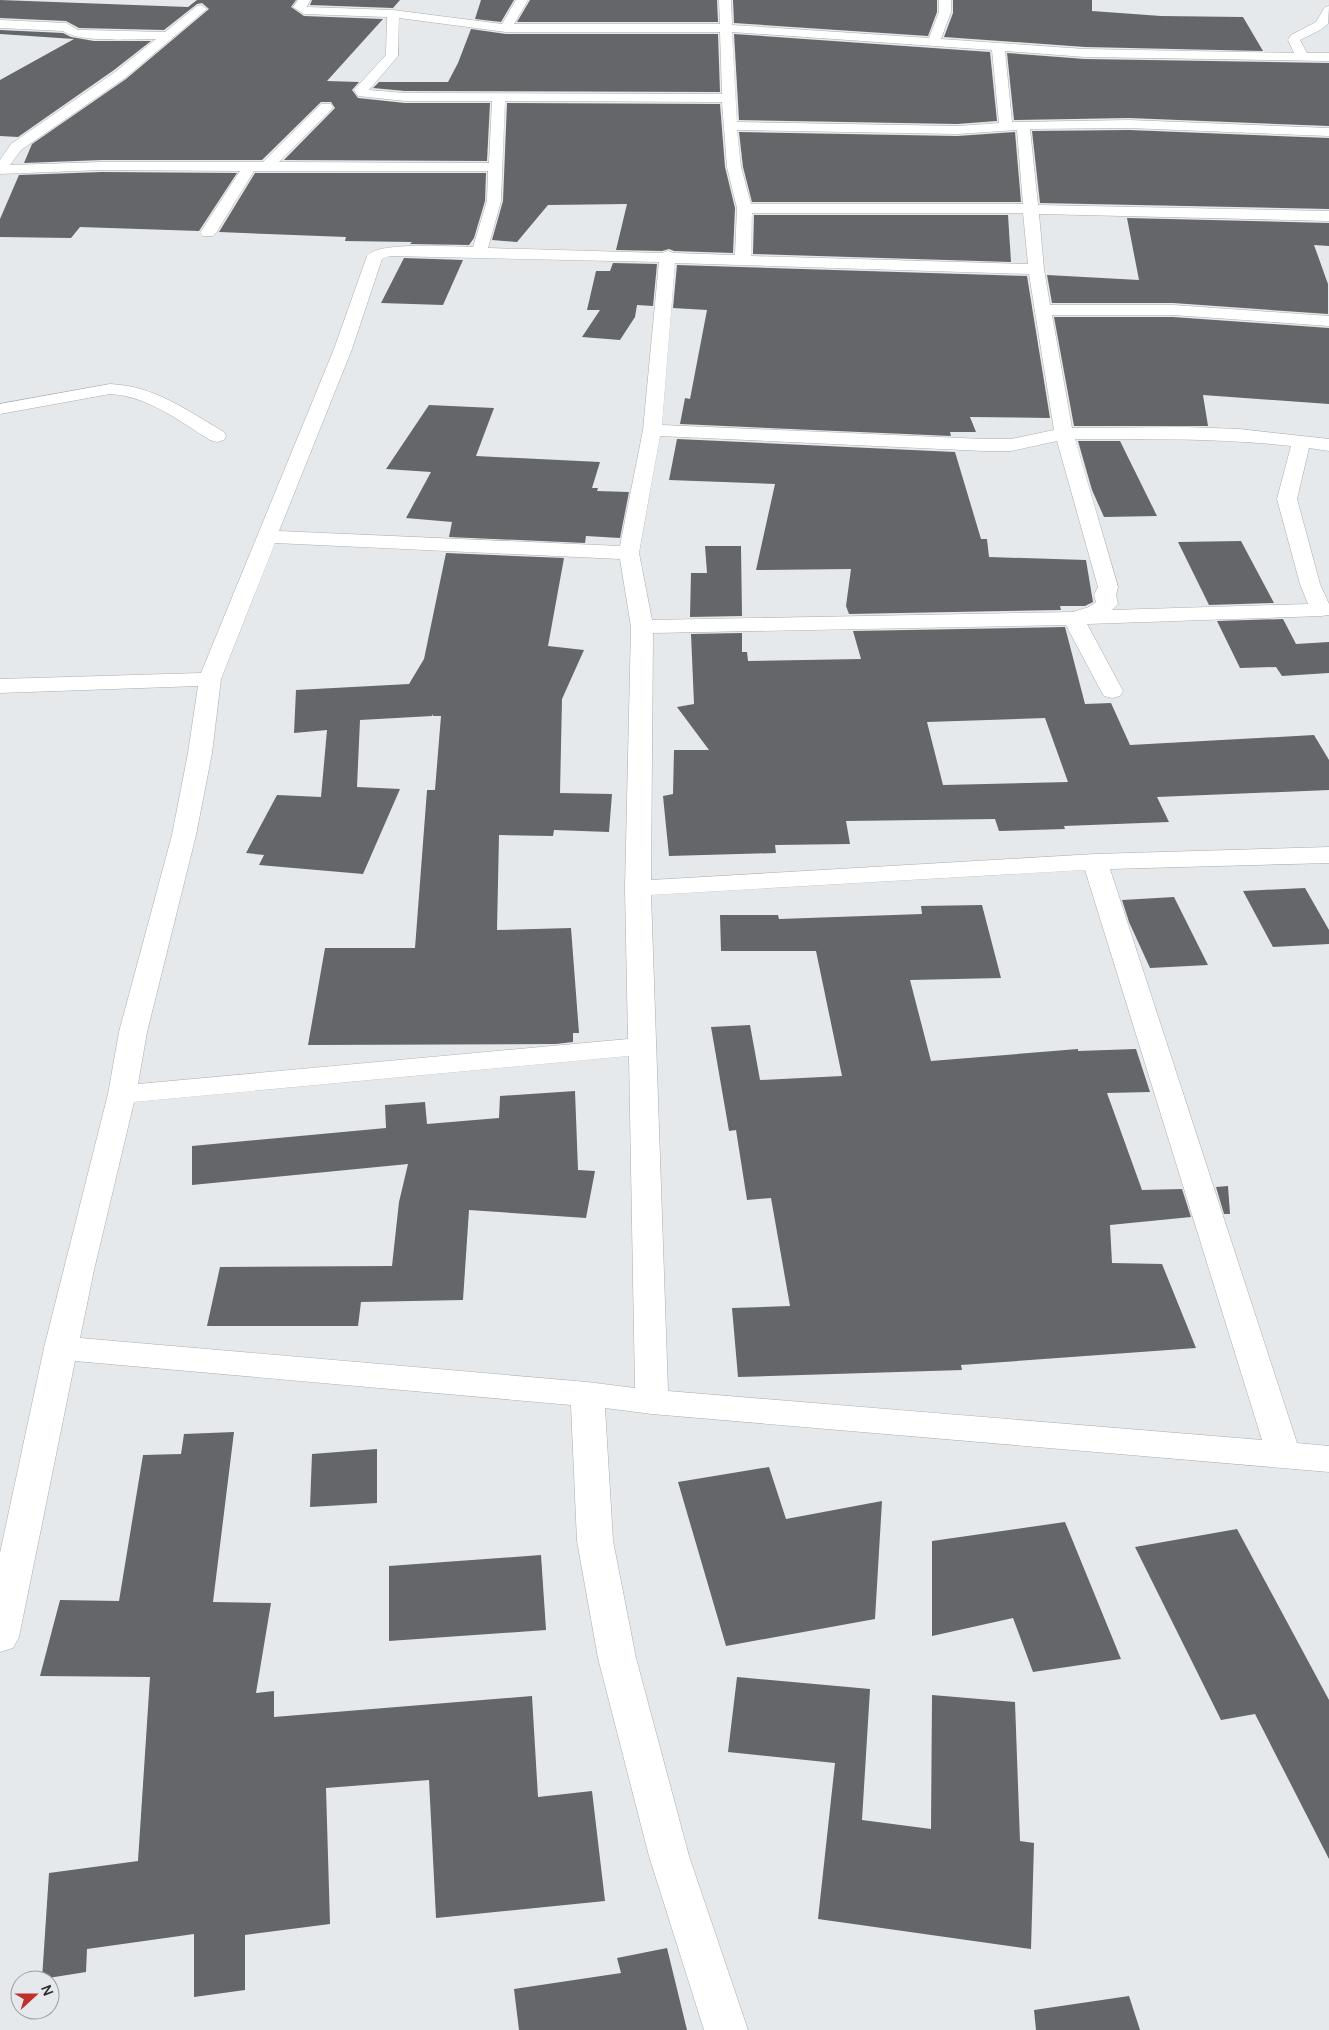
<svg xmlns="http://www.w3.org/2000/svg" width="1329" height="2030" viewBox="0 0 1329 2030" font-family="Manrope,sans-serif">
<rect width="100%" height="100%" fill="#e6e9ec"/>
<!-- building -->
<g fill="#646669" fill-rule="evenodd">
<polygon points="0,0 188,7 197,0 296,0 291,7 304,16 383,19 327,81 359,82 352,90 358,98 405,103 490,103 487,161 284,160 335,108 331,102 321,102 262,160 102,160 24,163 32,144 126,79 209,9 202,3 197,4 164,30 79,28 66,21 0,18"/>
<polygon points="312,0 400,0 393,8 310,5"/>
<polygon points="481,0 514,0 501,22 475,19"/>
<polygon points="530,0 717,0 718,22 517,22"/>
<polygon points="733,0 937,0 937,12 928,36 734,23"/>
<polygon points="953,0 1092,0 1092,11 1161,16 1243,17 1263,51 1085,47 944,37 953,13"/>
<polygon points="471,29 506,34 718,34 720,92 405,91 373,88 379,82 448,82 458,63"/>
<polygon points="0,30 63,33 71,37 94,41 151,41 114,70 18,137 0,136 0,80 74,39 0,34"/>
<polygon points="734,34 990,52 997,121 957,124 739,120"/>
<polygon points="1007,53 1085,59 1329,63 1329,126 1129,118 1014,120"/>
<polygon points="507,103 720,104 725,167 735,208 733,253 674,251 669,249 662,251 616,250 627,204 548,205 517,242 492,240 503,201"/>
<polygon points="1129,130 1329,138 1329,209 1040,203 1032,131"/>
<polygon points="739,132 957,136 1015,132 1021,202 752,202 743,167"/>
<polygon points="102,172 237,173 199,231 80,227 71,238 0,237 0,219 19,175"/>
<polygon points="255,173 486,173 485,201 474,238 469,245 410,244 412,242 345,241 346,237 219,232"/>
<polygon points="754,215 1008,215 1011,262 753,254"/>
<polygon points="1127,218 1329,223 1329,246 1314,245 1328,284 1328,314 1173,303 1052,303 1047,275 1139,280"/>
<polygon points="404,258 463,260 443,305 381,303"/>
<polygon points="613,263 657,264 653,306 637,305 635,317 620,340 582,337 600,310 587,310 596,271 610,271"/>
<polygon points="677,265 1027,276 1050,418 970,417 976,432 950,432 951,436 680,424 685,398 690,399 707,310 673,308"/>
<polygon points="1054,317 1173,317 1329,328 1329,404 1203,395 1208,426 1074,426"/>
<polygon points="429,405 494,408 476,456 600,462 592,488 598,488 597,491 629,492 620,538 586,536 585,543 449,537 452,522 406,518 431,472 386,469"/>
<polygon points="677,439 955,452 981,539 987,539 989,557 1086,560 1093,602 1085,606 1060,606 1061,610 849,614 846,606 851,569 756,570 775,484 669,480"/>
<polygon points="1078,441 1120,441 1157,516 1104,517 1092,490"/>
<polygon points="1241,541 1274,603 1209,605 1178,542"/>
<polygon points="705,546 741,546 742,616 690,617 691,573 707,573"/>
<polygon points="446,553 564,558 548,646 584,650 562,699 560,793 612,794 609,832 554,830 553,836 499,835 497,930 571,928 579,1033 573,1033 573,1042 556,1044 308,1045 325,948 415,948 427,790 435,790 441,716 433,716 433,714 432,716 360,720 357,787 400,789 363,874 259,865 264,855 246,853 277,795 321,797 327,730 294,733 296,690 409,684 424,659"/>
<polygon points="1283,619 1296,644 1329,642 1329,673 1282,676 1276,667 1240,668 1217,621"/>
<path d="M1065,627L1085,704L1111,703L1130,745L1314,735L1329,760V790L1157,797L1169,822L1064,826L1065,829L999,831L995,819L846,821L850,844L775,845L776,853L669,856L663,796L673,794L674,750H709L677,707L694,704L691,634L742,633V652H747L748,661L861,659L853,631ZM1045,718L1068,782L943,785L927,722Z"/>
<polygon points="1305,888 1329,930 1329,944 1273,947 1243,891"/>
<polygon points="1174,897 1208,965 1150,968 1129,922 1122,900"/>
<polygon points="982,905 1001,978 910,980 931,1061 1078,1049 1078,1051 1136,1049 1150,1092 1107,1093 1142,1190 1182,1189 1191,1217 1110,1225 1112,1263 1162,1264 1196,1348 961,1365 962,1370 738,1377 732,1308 790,1306 771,1198 747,1200 736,1130 729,1131 711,1027 750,1025 760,1080 842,1076 816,951 721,951 720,915 778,915 779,919 922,914 921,906"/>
<polygon points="575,1091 578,1170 595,1171 586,1218 469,1210 463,1300 361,1302 358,1326 207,1326 220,1267 392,1266 399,1202 408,1164 192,1185 192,1146 386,1128 385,1105 425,1102 427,1124 499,1118 500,1096"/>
<polygon points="1228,1186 1230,1214 1224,1214 1216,1187"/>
<polygon points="234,1432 213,1602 271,1603 256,1693 274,1691 274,1717 532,1696 538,1797 592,1791 605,1901 436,1918 429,1780 326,1788 330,1924 245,1935 245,1990 194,1997 194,1934 87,1949 86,1972 42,1979 49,1873 138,1861 150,1677 40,1676 60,1600 119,1601 143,1455 181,1454 184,1434"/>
<polygon points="377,1449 377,1503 310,1507 312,1454"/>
<polygon points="769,1467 786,1519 882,1501 875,1619 726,1646 678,1482"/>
<polygon points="1065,1522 1121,1659 1033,1672 1013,1618 932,1636 932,1541"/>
<polygon points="1237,1529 1329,1700 1329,1859 1255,1714 1221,1720 1135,1547"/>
<polygon points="541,1555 546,1630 389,1641 389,1566"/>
<polygon points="737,1677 870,1689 862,1820 931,1829 932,1695 1015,1702 1020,1841 1034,1843 1031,1949 818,1919 835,1763 728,1752"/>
<polygon points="667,1948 687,2030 519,2030 514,1989 621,1973 617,1958"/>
<polygon points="1129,1996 1140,2030 1036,2030 1034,2010"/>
</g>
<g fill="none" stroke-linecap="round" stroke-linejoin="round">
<!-- minor casing -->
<g stroke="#aaadb0" stroke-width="1">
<g id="minor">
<path d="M298,0H310L307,7L393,10L502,24L516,0H528L514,24H720L719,0H731L732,25L929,38L939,12V0H951V12L941,39L1085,49L1294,53L1288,40L1291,35L1316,22L1325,7L1329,6L1328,24L1320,30L1300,40L1307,53H1329V61L1085,57L1005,51L1012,122L1129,120L1329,128V136L1129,128L1030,129L1038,205L1329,211V221L1039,214L1044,269L1050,305H1173L1329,316V326L1173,315H1052L1072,428L1185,427L1239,429L1329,439V451L1309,448L1297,499L1320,584L1329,604V615L1321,616L1087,624L1123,691L1120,696L1112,698L1104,696L1101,691L1066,625L653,633L651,880L1095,854L1329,847V863L1110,869L1297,1443L1329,1446V1472L652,1414L605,1408L613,1541L636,1658L689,1856L748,2030H704L649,1856L598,1658L577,1541L571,1405L75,1361L19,1637L13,1648L0,1652V1553L44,1348L108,1094L119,1032L172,835L188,753L198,686L0,693V679L201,673L334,349L367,256C378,241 453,247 473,247L487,201L488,171H254L216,233L213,236H203L200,233L240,171L102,170L0,174V160L11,144L115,72L156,39C132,39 81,43 63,31L0,28V20L66,23L78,30H86L165,32L197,6L201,5L207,9L125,78L21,150L10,165L102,162H263L321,104H331L333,107L331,110L279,162L489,163L492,101H405L358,96L354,90L386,55L387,17L304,14L293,7ZM399,18L506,32H720L722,94L405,93L369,90L398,56ZM732,32L992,50L999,123L957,126L737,122ZM505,101L722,102L727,167L737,208L735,255L674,253L668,251L662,253L488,248L501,201ZM737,130L957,134L1017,130L1023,204H751L741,167ZM752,213H1023L1028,264L751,256ZM390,256L659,262L643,430L620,546L279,531L352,349L382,259ZM675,263L1029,274L1054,430L1011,439H984L662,425ZM660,436L984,451H1011L1057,441L1098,587L1094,595L1096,602L1089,607L1073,612L652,620L639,553ZM1075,439C1147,439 1219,438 1291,446L1277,499L1300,584L1308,604L1112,610L1118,604L1116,595L1118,587ZM275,543L620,559L631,627L625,888L628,1039L138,1084L147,1032L196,835L212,753L221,679ZM1085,870L1262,1440L668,1391L651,895ZM629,1056L635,1388L587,1382L80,1338L94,1270L134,1102Z"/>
<path d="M110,384C155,386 186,410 224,432L226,436L224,440L217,442L210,440C179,421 148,396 110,394L0,414V404Z"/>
</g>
</g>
<!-- minor -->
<use href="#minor" fill="#fff" fill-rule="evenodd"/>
</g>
<!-- north arrow -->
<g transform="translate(35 1995) rotate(69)"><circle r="24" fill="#e6e9ec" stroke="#9c9ea0"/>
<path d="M0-4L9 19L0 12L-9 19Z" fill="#c0312e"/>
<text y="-8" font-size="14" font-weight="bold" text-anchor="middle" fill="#2d2e2f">N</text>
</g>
</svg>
